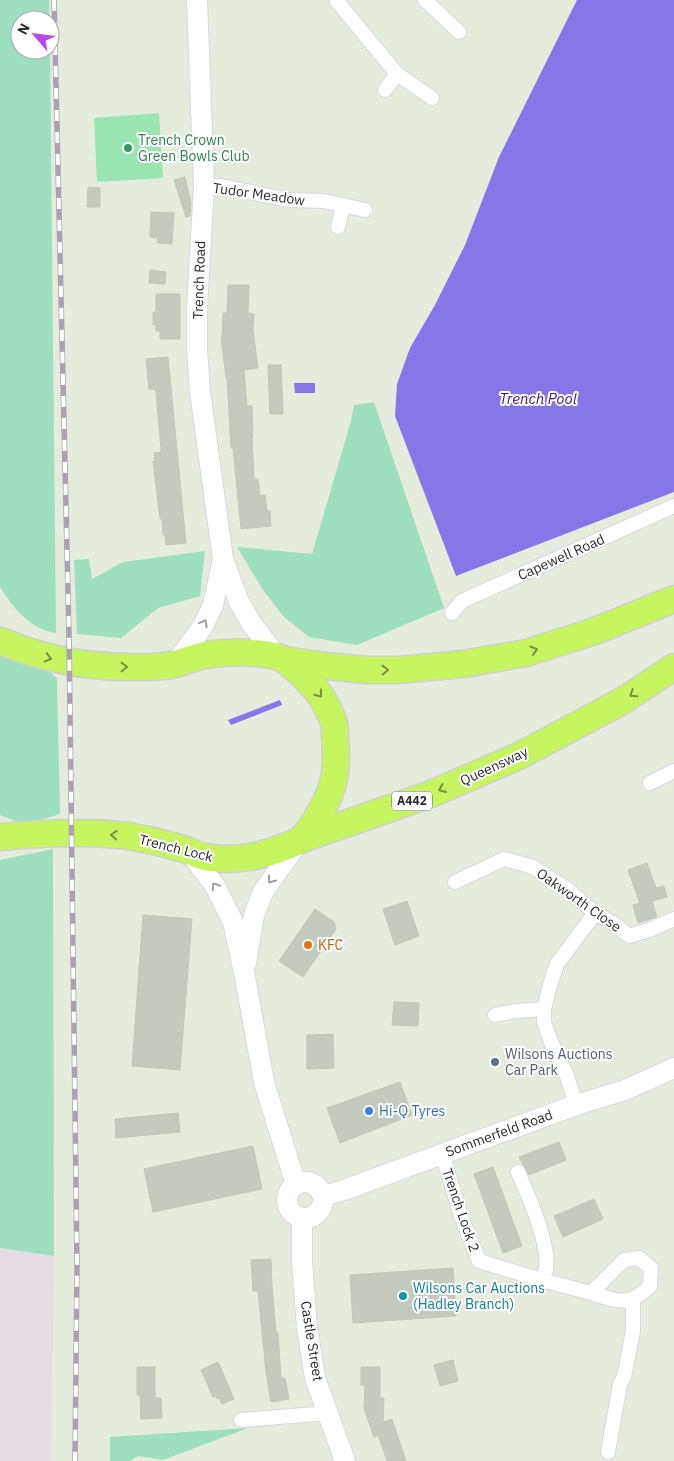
<svg xmlns="http://www.w3.org/2000/svg" width="674" height="1461" viewBox="0 0 674 1461" font-family="'IBM Plex Sans',sans-serif">
<rect width="100%" height="100%" fill="#e5ecdd"/>
<!-- industrial -->
<polygon fill="#e4dde3" points="0,1248 54,1256 51,1461 0,1461"/>
<!-- green -->
<g fill="#9ddfc0">
<path d="M0,0H49L50,20H20V50H50L56,633C31,630 13,608 0,587Z"/>
<polygon points="374,402 444,608 357,645 309,637 284,617 263,590 237,547 312,554 351,421 354,405"/>
<polygon points="205,551 200,596 158,608 121,638 77,634 74,560 89,559 92,579 123,562"/>
<polygon points="0,654 48,669 57,679 60,814 37,821 20,823 0,815"/>
<polygon points="53,849 54,1256 0,1248 0,860"/>
<polygon points="248,1428 163,1460 138,1456 130,1461 110,1461 110,1437"/>
</g>
<!-- pitch -->
<polygon fill="#99e6b0" points="159,113 163,178 97,182 94,118"/>
<!-- water -->
<g fill="#8676e8">
<polygon points="577,0 674,0 674,492 456,576 395,416 397,384 410,348 435,305 465,245 499,157"/>
<polygon points="294,383 315,383 315,393 295,393"/>
<polygon points="280,700 282,705 231,725 228,720"/>
</g>
<!-- building -->
<g fill="#c5cac0" stroke="#bfc7b7">
<polygon points="185,177 191,203 190,216 186,217 174,180"/>
<polygon points="88,187 100,188 100,207 87,207"/>
<polygon points="151,212 174,213 172,244 157,243 158,238 150,237"/>
<polygon points="150,270 166,272 165,284 149,283"/>
<polygon points="228,285 249,285 248,313 254,314 253,330 258,368 244,370 247,406 252,406 253,437 252,437 254,480 258,479 260,496 265,495 267,511 270,511 271,526 241,529 233,448 231,448 227,377 226,378 221,338 222,337 223,313 227,313"/>
<polygon points="156,294 180,294 180,339 160,339 160,331 156,331 156,325 153,325 153,312 156,312"/>
<polygon points="168,357 186,543 166,545 165,535 163,535 162,519 160,519 153,461 155,461 154,453 161,452 161,449 156,393 155,389 149,389 146,359"/>
<polygon points="268,365 281,365 283,414 270,414"/>
<polygon points="647,863 656,888 664,886 667,897 652,901 657,917 638,923 633,905 640,903 628,870"/>
<polygon points="407,901 419,936 395,945 383,909"/>
<polygon points="315,909 334,922 336,929 303,977 279,961"/>
<polygon points="143,915 192,919 180,1070 132,1066"/>
<polygon points="394,1002 419,1003 418,1026 392,1025"/>
<polygon points="333,1034 334,1068 307,1069 307,1035"/>
<polygon points="400,1082 412,1115 340,1143 327,1108"/>
<polygon points="178,1113 180,1132 116,1138 115,1119"/>
<polygon points="559,1142 566,1160 529,1175 519,1157"/>
<polygon points="253,1146 262,1189 153,1212 144,1169"/>
<polygon points="493,1167 522,1246 503,1253 474,1174"/>
<polygon points="594,1199 603,1219 563,1237 554,1216"/>
<polygon points="271,1259 272,1286 276,1333 278,1333 281,1378 285,1378 289,1399 271,1402 266,1372 258,1291 253,1291 251,1260"/>
<polygon points="453,1268 456,1316 353,1323 350,1275"/>
<polygon points="453,1360 458,1381 440,1386 434,1365"/>
<polygon points="218,1362 234,1399 222,1404 219,1398 217,1399 216,1396 213,1397 201,1370"/>
<polygon points="137,1367 155,1367 155,1398 161,1398 162,1418 141,1419 140,1395 137,1395"/>
<polygon points="361,1367 380,1367 380,1398 384,1398 383,1422 392,1419 406,1461 387,1461 378,1435 374,1437 364,1408 365,1385 361,1385"/>
</g>
<g fill="none" stroke-linecap="round" stroke-linejoin="round">
<!-- street casing -->
<g stroke="#ddd3e2" stroke-width="16">
<g id="street">
<polyline points="336,0 397,74 432,98"/>
<polyline points="425,0 459,32"/>
<polyline points="385,90 397,74"/>
<polyline points="204,186 221,186 289,200 324,201 365,210"/>
<polyline points="338,227 343,206"/>
<polyline points="452,613 462,601 674,506"/>
<polyline points="650,783 674,771"/>
<polyline points="455,882 504,859 533,867 567,889 595,913 613,923 629,936 649,930 674,919"/>
<polyline points="495,1015 515,1011 544,1009"/>
<polyline points="576,1105 567,1076 551,1042 544,1022 544,1009 550,985 557,964 595,913"/>
<path d="M442,1153L462,1219L479,1261L542,1280C543,1276 545,1272 546,1269C550,1244 528,1195 518,1172"/>
<path d="M542,1280L591,1293L624,1260L639,1258L651,1268L650,1286C627,1308 618,1301 591,1293"/>
<polyline points="241,1420 328,1413"/>
<polyline points="608,1452 620,1384 624,1377 633,1331 633,1299"/>
</g>
</g>
<!-- secondary casing -->
<g stroke="#ddd3e2" stroke-width="22">
<g id="secondary">
<polyline points="197,0 204,186 197,308 197,349 200,392 223,559 239,602 252,624 276,656"/>
<polyline points="176,663 203,626 213,605 223,559"/>
<polyline points="190,853 215,886 233,922 244,972 264,1082 296,1185"/>
<polyline points="246,963 254,915 263,892 299,841"/>
<circle cx="305" cy="1200" r="18"/>
<polyline points="323,1196 344,1190 576,1105 625,1090 674,1068"/>
<polyline points="302,1218 302,1262 307,1327 315,1378 345,1461"/>
</g>
</g>
<!-- highway casing -->
<g stroke="#d0d0d0" stroke-width="29">
<g id="highway">
<path d="M0,641C43,659 84,667 130,667C143,667 157,668 171,665C182,663 194,657 206,655C225,652 260,651 278,657C290,661 315,687 322,698C326,704 330,713 333,720C335,724 335,730 335,736C337,756 337,776 329,795C325,805 309,833 301,839C297,843 291,844 287,846C263,856 237,861 211,858C199,857 189,850 177,847C162,843 145,839 129,836C90,831 40,833 0,837"/>
<polyline points="285,660 326,666 367,670 398,670 463,664 526,653 595,631 674,599"/>
<polyline points="302,839 431,794 519,756 624,700 674,667"/>
</g>
</g>
<!-- street -->
<use href="#street" stroke="#fff" stroke-width="14"/>
<!-- secondary -->
<use href="#secondary" stroke="#fff" stroke-width="20"/>
<!-- highway -->
<use href="#highway" stroke="#c7f55f" stroke-width="26"/>
<!-- rail casing -->
<g stroke="#aea0b4" stroke-width="5.5">
<polyline id="rail" points="54,0 69,635 77,1266 75,1461"/>
</g>
<!-- rail -->
<use href="#rail" stroke="#fff" stroke-width="4" stroke-dasharray="11" stroke-linecap="butt"/>
</g>
<!-- one-way arrows -->
<defs><path id="oneway-chevron" d="M-2-3.5L2.5 0L-2 3.5" fill="none" stroke-width="1.6" stroke-linecap="round" stroke-linejoin="round" transform="scale(1.25)"/></defs>
<g stroke="#9f9f9f">
<use href="#oneway-chevron" transform="translate(204 623) rotate(-61)"/>
<use href="#oneway-chevron" transform="translate(271 880) rotate(126)"/>
<use href="#oneway-chevron" transform="translate(215 886) rotate(-124)"/>
</g>
<g stroke="#789044">
<use href="#oneway-chevron" transform="translate(534 650) rotate(-17)"/>
<use href="#oneway-chevron" transform="translate(48 658) rotate(15)"/>
<use href="#oneway-chevron" transform="translate(124 667)"/>
<use href="#oneway-chevron" transform="translate(385 670) rotate(-1)"/>
<use href="#oneway-chevron" transform="translate(319 694) rotate(52)"/>
<use href="#oneway-chevron" transform="translate(633 694) rotate(147)"/>
<use href="#oneway-chevron" transform="translate(442 789) rotate(156)"/>
<use href="#oneway-chevron" transform="translate(114 835) rotate(-176)"/>
</g>
<!-- markers -->
<circle fill="#2e9e5b" stroke="#fff" stroke-width="2" cx="128" cy="148" r="5"/>
<circle fill="#e8710a" stroke="#fff" stroke-width="2" cx="308" cy="945" r="5"/>
<circle fill="#5c6f8a" stroke="#fff" stroke-width="2" cx="495" cy="1062" r="5"/>
<circle fill="#3f7fe0" stroke="#fff" stroke-width="2" cx="369" cy="1111" r="5"/>
<circle fill="#0f9aa8" stroke="#fff" stroke-width="2" cx="403" cy="1296" r="5"/>
<g text-anchor="middle" stroke-width="4" stroke-linejoin="round" paint-order="stroke">
<!-- shield labels -->
<rect fill="#fff" stroke="#6a6a6a" stroke-width="1" x="392" y="791.5" width="40" height="19" rx="4"/>
<g font-size="12" font-weight="bold" fill="#2a2a2a">
<text x="412" y="805">A442</text>
</g>
<!-- leisure labels -->
<g font-size="14" fill="#27864d" stroke="#fff" text-anchor="start">
<text x="138" y="145">Trench Crown<tspan x="138" dy="16">Green Bowls Club</tspan></text>
</g>
<!-- street labels -->
<g font-size="14" fill="#2a2a2a" stroke="#fff">
<text transform="translate(259 194) rotate(8)" y="5">Tudor Meadow</text>
<text transform="translate(199 280) rotate(-88)" y="5">Trench Road</text>
<text transform="translate(561 557) rotate(-24)" y="5">Capewell Road</text>
<text transform="translate(494 766) rotate(-25)" y="5">Queensway</text>
<text transform="translate(176 848) rotate(14)" y="5">Trench Lock</text>
<text transform="translate(579 900) rotate(35)" y="5">Oakworth Close</text>
<text transform="translate(499 1133) rotate(-20)" y="5">Sommerfeld Road</text>
<text transform="translate(461 1210) rotate(71)" y="5">Trench Lock 2</text>
<text transform="translate(312 1341) rotate(81)" y="5">Castle Street</text>
</g>
<!-- food labels -->
<g font-size="14" fill="#c56008" stroke="#fff" text-anchor="start">
<text x="318" y="950">KFC</text>
</g>
<!-- service labels -->
<g font-size="14" fill="#4e5e75" stroke="#fff" text-anchor="start">
<text x="505" y="1059">Wilsons Auctions<tspan x="505" dy="16">Car Park</tspan></text>
</g>
<!-- shop labels -->
<g font-size="14" fill="#366cbe" stroke="#fff" text-anchor="start">
<text x="379" y="1116">Hi-Q Tyres</text>
</g>
<!-- culture labels -->
<g font-size="14" fill="#0d838f" stroke="#fff" text-anchor="start">
<text x="413" y="1293">Wilsons Car Auctions<tspan x="413" dy="16">(Hadley Branch)</tspan></text>
</g>
<!-- water labels -->
<g font-size="15" font-style="italic" fill="#311594" stroke="#fff">
<text x="538" y="404">Trench Pool</text>
</g>
</g>
<!-- north arrow -->
<g transform="translate(35 35) rotate(298)"><circle r="24" fill="#ffffff" stroke="#aaaaaa"/>
<path d="M0-4L9 19L0 12L-9 19Z" fill="#bb46f0"/>
<text y="-8" font-size="14" font-weight="bold" text-anchor="middle" fill="#2a2a2a">N</text>
</g>
</svg>
